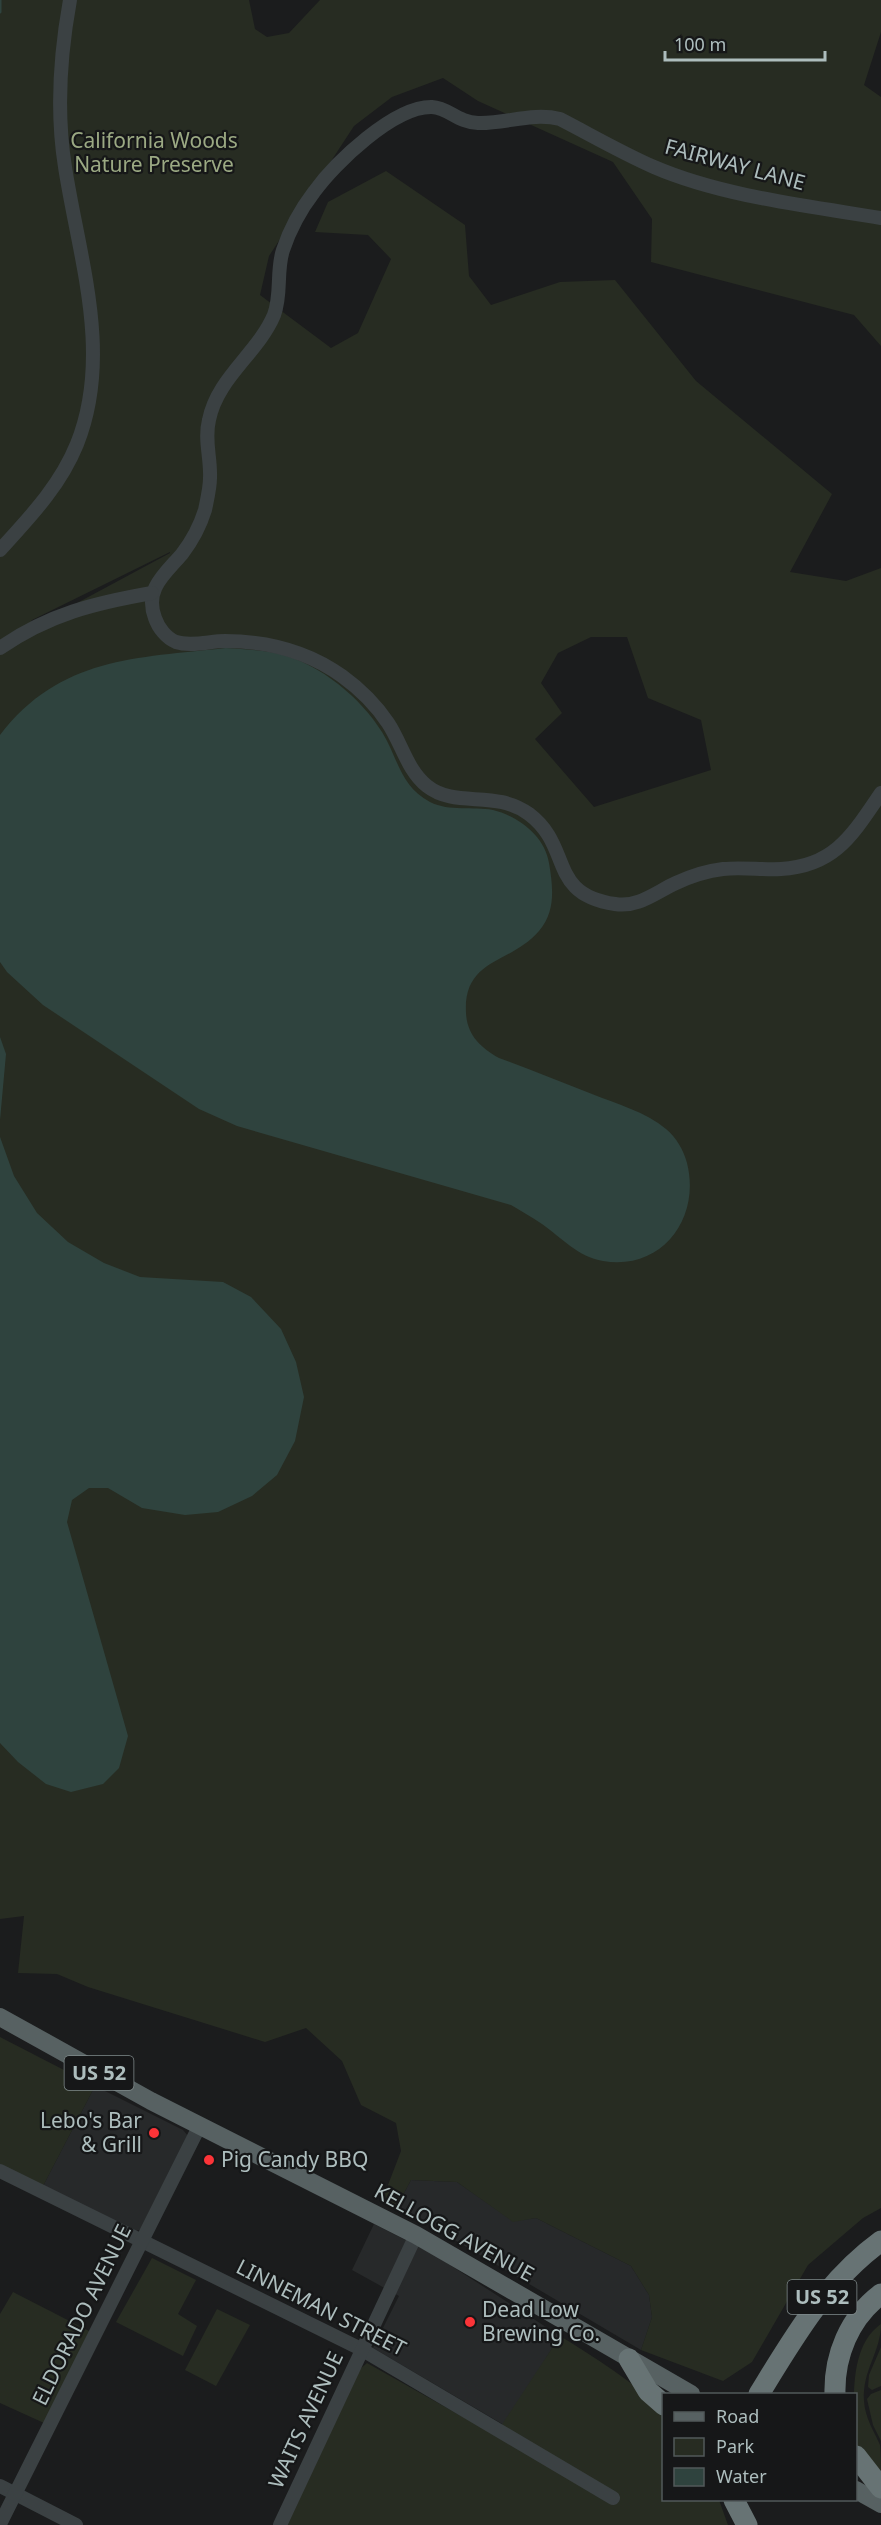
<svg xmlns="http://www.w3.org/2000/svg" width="881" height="2525" viewBox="0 0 881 2525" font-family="'Noto Sans',sans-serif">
<rect width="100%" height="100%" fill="#1b1c1d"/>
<!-- built -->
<g fill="#27292a">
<polygon points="95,2086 183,2130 188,2136 143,2229 132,2232 43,2186"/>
<polygon points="411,2180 457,2182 513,2221 536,2218 631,2266 649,2295 652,2317 641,2350 397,2206"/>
<polygon points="374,2224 433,2254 560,2336 504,2425 373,2348 399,2296 352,2270"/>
</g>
<!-- green -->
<g fill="#272c22" fill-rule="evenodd">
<path d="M0,0H249L255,29L267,37L289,33L320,0H881V32L864,85L881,97V346L854,315L651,262L652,219L613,162L478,101L443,78L392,97L354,126L269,256L260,295L331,348L358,333L391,259L368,235L315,232L328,202L386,171L465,225L469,276L491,305L560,282L615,280L696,381L832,494L790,572L846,581L881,568V2208L863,2218L808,2265L752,2362L723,2381L641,2350L652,2317L649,2295L631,2266L536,2218L513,2222L457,2182L411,2180L397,2206L383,2198L401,2151L396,2123L361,2105L342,2061L306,2028L265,2042L88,1987L57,1974L18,1973L24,1916L0,1919ZM170,552V553L25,631L32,620ZM591,637H627L648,698L701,720L711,770L594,807L535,739L562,713L541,683L558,653Z"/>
<polygon points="0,2037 95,2086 43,2186 0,2164"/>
<polygon points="152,2258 196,2280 178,2314 197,2326 183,2356 116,2322"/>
<polygon points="13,2292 91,2332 44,2423 0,2403 0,2314"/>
<polygon points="217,2309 250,2325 216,2386 185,2370"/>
<path d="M881,2324C881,2352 862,2370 864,2401C865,2418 874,2431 880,2445C881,2454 881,2469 881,2478L856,2451C855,2413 845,2349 881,2324Z"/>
<path d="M560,2336C597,2359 633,2381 663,2411L664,2500H719L728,2525H286L360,2369L367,2363L495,2435Z"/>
<polygon points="881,2347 881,2386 872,2390 868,2387 869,2375"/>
<polygon points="881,2390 881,2441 873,2425 867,2399 871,2394"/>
</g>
<!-- water -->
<g fill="#2f433e">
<path d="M226,648C244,649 262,650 280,654C320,664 361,698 382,732C398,758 400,786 430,802C450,812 472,806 493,810C518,816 545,836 549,863C553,887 556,911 539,931C511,964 463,958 466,1013C467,1035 481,1048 499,1058C530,1069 561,1082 592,1094C617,1104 646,1112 666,1129C676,1137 684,1151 687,1163C701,1218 662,1271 603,1261C578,1257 562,1238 542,1224C532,1217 521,1211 511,1205L237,1126L199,1109L43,1005L7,972L0,962V735C60,657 136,658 226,648Z"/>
<polygon points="0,1037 6,1054 0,1120"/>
<polygon points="0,1137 14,1176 37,1213 68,1242 104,1263 140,1277 223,1282 251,1297 281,1329 296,1362 304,1397 295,1441 277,1475 252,1496 218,1512 185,1515 142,1508 108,1488 89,1488 72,1500 67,1522 128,1736 119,1768 103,1784 71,1792 46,1784 18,1762 0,1743"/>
</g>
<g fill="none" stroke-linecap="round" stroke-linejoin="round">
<!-- stream -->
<polyline stroke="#2f433e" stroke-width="3" points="0,12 0,0"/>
<!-- minor -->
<g stroke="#3b4143" stroke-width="14">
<path d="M881,218C808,206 721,196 654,167C622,153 591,135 560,119C532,112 506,124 478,123C457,122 449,108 432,107C394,106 335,163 314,192C301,209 290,229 283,250C276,271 282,294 274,315C258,353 217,378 209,420C204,440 211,458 210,478C210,488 207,500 205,510C200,526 192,541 182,554C165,574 144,589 155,618C158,627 166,638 176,642C191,647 210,641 225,641C268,641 307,651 342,676C360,689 376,705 388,723C402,744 407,770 427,786C456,809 495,789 529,814C573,847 547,894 615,904C638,908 656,892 676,883C691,876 706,871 723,869C742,867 762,870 781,869C835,866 853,834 881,793"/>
<path d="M0,550C30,517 60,486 77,444C113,354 79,258 65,167C56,111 60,55 70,0"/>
<path d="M0,648C49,614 95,603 152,593"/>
<polyline points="0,2171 361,2349 613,2498"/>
<polyline points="0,2486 76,2525"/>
<polyline points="0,2524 200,2125"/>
<polyline points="280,2525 416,2235"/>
</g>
<!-- major -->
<g stroke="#576162" stroke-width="18">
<polyline points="0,2017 151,2101 416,2235 691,2394"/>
<polyline points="856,2490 881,2504"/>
</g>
<!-- highway -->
<g stroke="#677374" stroke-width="21">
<polyline points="629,2359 648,2391 664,2405"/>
<path d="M759,2394C794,2337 826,2281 881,2241"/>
<path d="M835,2394C834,2356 849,2318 881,2294"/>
<polyline points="856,2456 881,2488"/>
<polyline points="734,2500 747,2525"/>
</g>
</g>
<!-- markers -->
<g fill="#fc3438" stroke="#161718" stroke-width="2">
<circle cx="154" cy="2133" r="6"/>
<circle cx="209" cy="2160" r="6"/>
<circle cx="470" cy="2322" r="6"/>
</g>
<g text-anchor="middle" stroke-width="4.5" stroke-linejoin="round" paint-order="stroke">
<!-- shield labels -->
<g fill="#161718" stroke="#808b8c" stroke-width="1.5">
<rect x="64.5" y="2056" width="69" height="34" rx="4.5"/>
<rect x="787.5" y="2280" width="69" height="34" rx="4.5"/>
</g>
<g font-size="20" font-weight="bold" fill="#adbdbd">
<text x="99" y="2080">US 52</text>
<text x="822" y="2304">US 52</text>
</g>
<!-- park labels -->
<g font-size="21" fill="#9ba983" stroke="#161718">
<text x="154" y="148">California Woods<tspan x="154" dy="24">Nature Preserve</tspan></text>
</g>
<!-- street labels -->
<g font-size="21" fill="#adbdbd" stroke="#161718">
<text transform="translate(735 165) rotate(15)" y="7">FAIRWAY LANE</text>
<text transform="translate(454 2233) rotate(29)" y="7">KELLOGG AVENUE</text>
<text transform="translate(321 2308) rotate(27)" y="7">LINNEMAN STREET</text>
<text transform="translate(82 2315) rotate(-64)" y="7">ELDORADO AVENUE</text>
<text transform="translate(306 2420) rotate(-65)" y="7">WAITS AVENUE</text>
</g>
<!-- poi labels -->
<g font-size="21" fill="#adbdbd" stroke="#161718" text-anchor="start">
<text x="142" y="2128" text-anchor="end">Lebo's Bar<tspan x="142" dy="24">&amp; Grill</tspan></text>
<text x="221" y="2167">Pig Candy BBQ</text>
<text x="482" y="2317">Dead Low<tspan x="482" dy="24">Brewing Co.</tspan></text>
</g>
</g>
<!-- legend -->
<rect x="662" y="2393" width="195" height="108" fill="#161718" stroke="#52595a" stroke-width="1.5"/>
<rect x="674" y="2412" width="30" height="9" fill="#576162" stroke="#52595a" stroke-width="1.5"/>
<text x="716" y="2423" font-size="18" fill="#adbdbd">Road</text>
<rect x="674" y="2438" width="30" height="18" fill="#272c22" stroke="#52595a" stroke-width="1.5"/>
<text x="716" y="2453" font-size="18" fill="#adbdbd">Park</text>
<rect x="674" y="2468" width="30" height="18" fill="#2f433e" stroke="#52595a" stroke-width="1.5"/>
<text x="716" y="2483" font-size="18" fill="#adbdbd">Water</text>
<!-- scale -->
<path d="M665 51v9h160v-9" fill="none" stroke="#adbdbd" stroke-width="3"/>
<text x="674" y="51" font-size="18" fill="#adbdbd" stroke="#161718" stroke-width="4.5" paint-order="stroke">100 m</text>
</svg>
